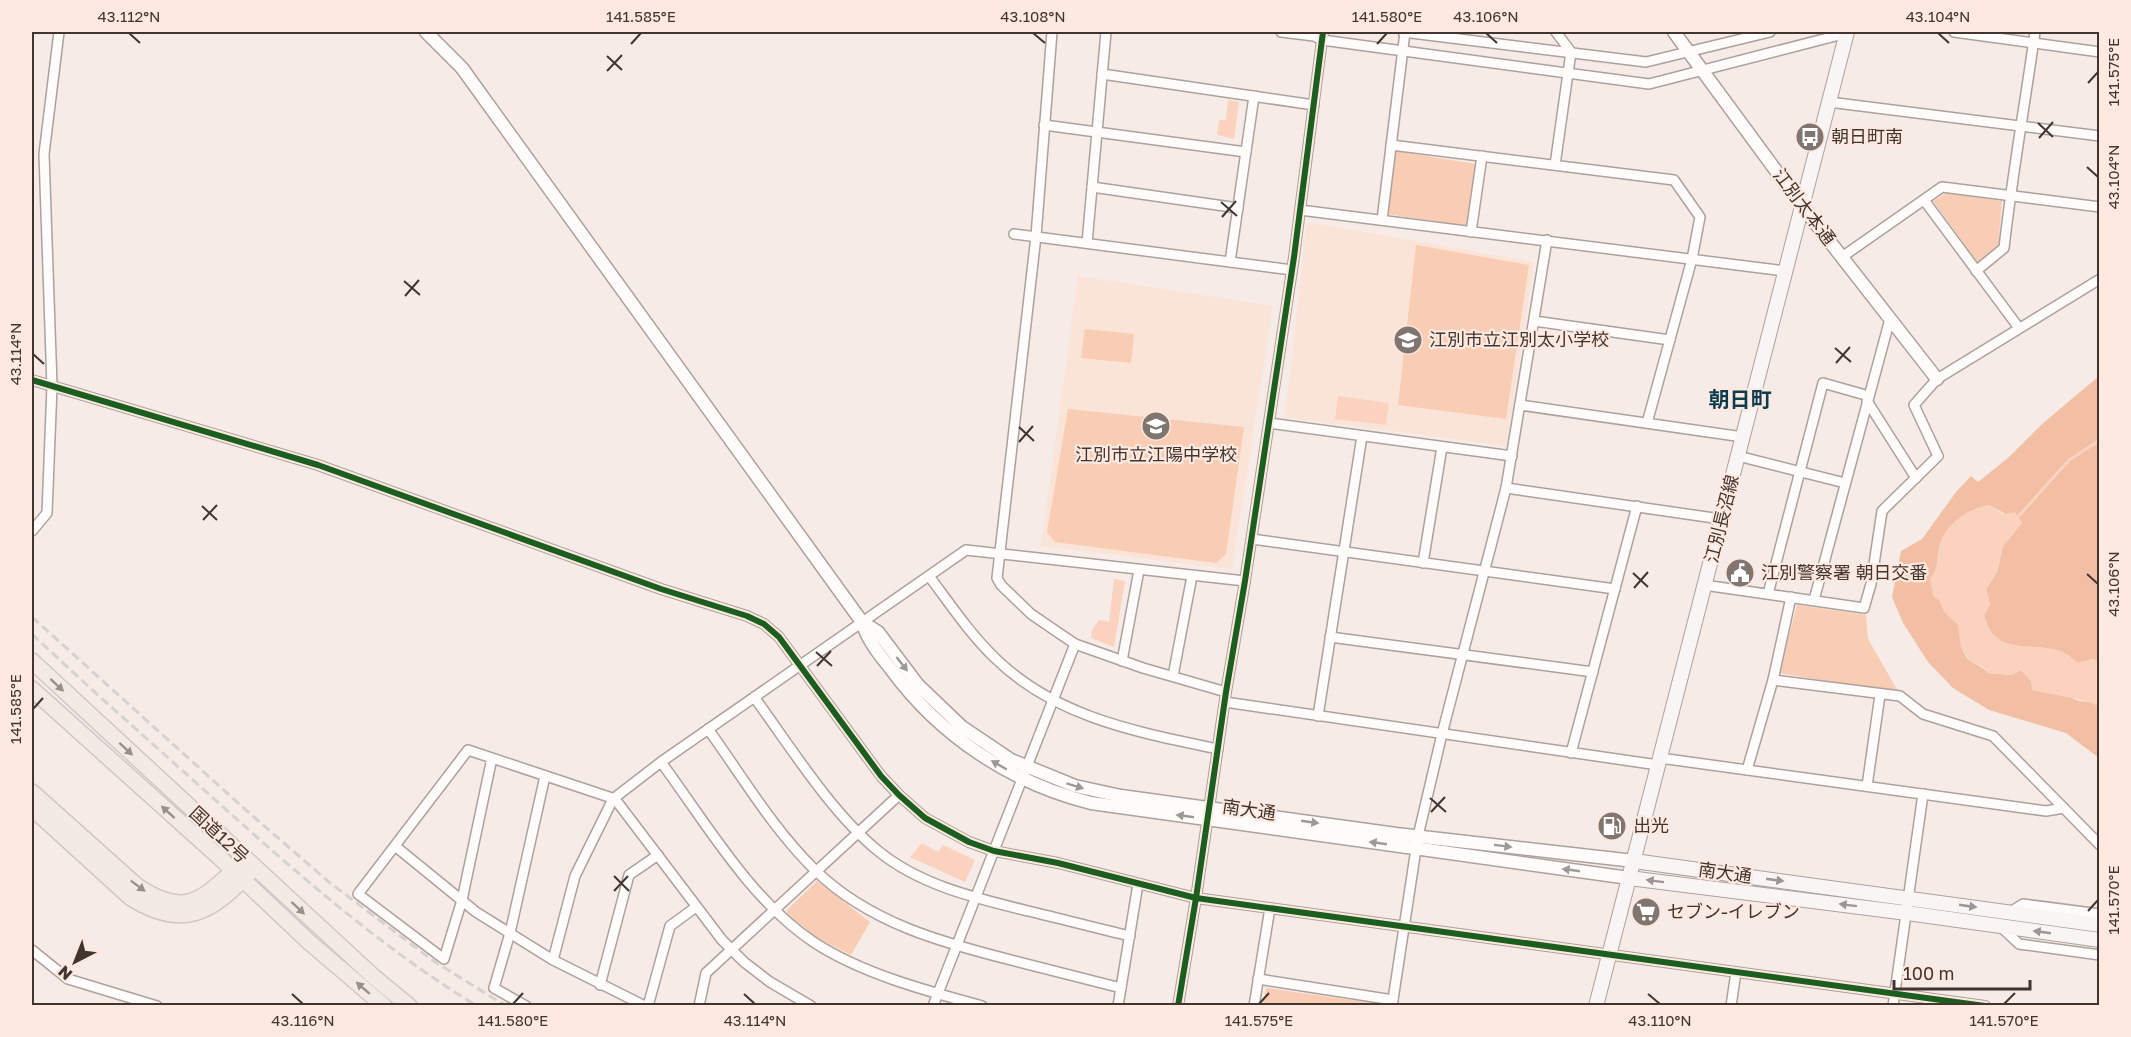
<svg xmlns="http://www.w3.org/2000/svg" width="2131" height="1037" viewBox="0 0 2131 1037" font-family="'Golos Text','Noto Sans JP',sans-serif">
<rect width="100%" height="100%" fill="#f6ebe6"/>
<!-- built -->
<g fill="#fae4d8">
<polygon points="1307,222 1534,262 1507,446 1285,417"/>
<polygon points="1078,276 1273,306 1232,569 1041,546"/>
</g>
<!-- green -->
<g fill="#f9ccb4">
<polygon points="1395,151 1476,164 1467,226 1387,214"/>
<polygon points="1947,193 2002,201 1998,249 1979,264 1933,201"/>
<polygon points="1416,245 1529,265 1506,419 1398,405"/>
<polygon points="1085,329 1134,334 1131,363 1081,358"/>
<polygon points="1068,409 1244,427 1226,554 1216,563 1055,542 1047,532"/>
<polygon points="1797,605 1866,615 1868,639 1899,693 1779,673"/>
<polygon points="817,881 870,922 851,955 817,938 788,914 787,910"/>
<polygon points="1266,988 1386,1005 1263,1005"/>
</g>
<!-- forest -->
<path fill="#f2bfa5" d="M2099,376V662L2092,659L2078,663C2073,660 2068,654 2062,652C2032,640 1994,659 1984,615L1990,604L1986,589L1997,572L2003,546L2022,523L1989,505L1940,544C1937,565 1934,589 1943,609C1946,616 1955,618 1958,625C1963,639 1958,648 1969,660C1975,665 1983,666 1988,673L2011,675L2021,670L2031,681L2079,701L2089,702L2099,706V758L2066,733L1989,710L1953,688L1928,662L1903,623L1892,597L1901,551L1922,539L1956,492L1971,476L1978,482L2008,458L2041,425Z"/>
<!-- water -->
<g fill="#fad2be">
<polygon points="1228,100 1239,102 1234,139 1217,135 1219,120 1226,120"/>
<polygon points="1338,396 1389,403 1386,425 1335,419"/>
<path d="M1989,505L2003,514L2015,512L2022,523L2003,546L1997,572L1986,589L1990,604L1984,615C1994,658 2032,640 2062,652C2068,654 2073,660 2078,663L2092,659L2099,662V706C2082,698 2052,695 2032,690L2031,681L2021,670L2011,675L1988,673L1983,667L1971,662L1961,648L1958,625L1944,612L1940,601L1933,596L1930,579C1939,568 1936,560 1939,547C1944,525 1968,508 1989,505Z"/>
<polygon points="1114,579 1125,581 1114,647 1091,638 1092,630 1099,620 1109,622"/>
<polygon points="922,843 938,852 943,845 975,860 965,882 910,857"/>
</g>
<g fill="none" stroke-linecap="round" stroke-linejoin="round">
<!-- stream -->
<polyline stroke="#fad2be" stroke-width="3" points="2016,519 2069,460 2100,440"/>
<!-- minor casing -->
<g stroke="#aca19c" stroke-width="12">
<g id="minor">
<polyline points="1052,32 1036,236 997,578 1001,585 1031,614 1075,644 1143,668 1226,692"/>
<polyline points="1281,32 1314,36 1322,40 1649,84 1847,33"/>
<polyline points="1403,32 1646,62 1770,32"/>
<polyline points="1954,32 2100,52"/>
<polyline points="1102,74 1314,105"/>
<polyline points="1829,102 2100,136"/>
<polyline points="1044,125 1246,152"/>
<polyline points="1391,145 1674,180 1700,217 1692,259 1647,423"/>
<polyline points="1555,165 1571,52 1556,32"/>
<polyline points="1092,187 1238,208"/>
<polyline points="1924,200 2019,328"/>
<polyline points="1300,210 1785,271"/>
<polyline points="1382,220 1405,32"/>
<polyline points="1471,232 1482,156"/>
<polyline points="1014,234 1292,270"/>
<polyline points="1087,243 1106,32"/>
<polyline points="1842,257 1942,187 2100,207"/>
<polyline points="1230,262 1254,96"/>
<path d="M1976,271L2004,248C2012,176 2025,104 2035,32"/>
<polyline points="1534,321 1670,340"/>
<polyline points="32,380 318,465 661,589 747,616 764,624 779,637 881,776 899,795 925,818 969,842 994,851 1058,863 1196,898 1985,1006"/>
<polyline points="1867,401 1916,478"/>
<polyline points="1520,405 1743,437"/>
<polyline points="1269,423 1512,456"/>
<polyline points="1738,456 1845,483"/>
<polyline points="1506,488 1721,519"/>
<polyline points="32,531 47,513 52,386 44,154 59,32"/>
<polyline points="1252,539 1615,589"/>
<polyline points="1423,563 1442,447"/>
<path d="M929,576C950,604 970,634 995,658C1056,718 1138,732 1218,749"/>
<polyline points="1704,585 1864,608 1871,584 1882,511 1938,456 1914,405 1937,379 2100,279"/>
<polyline points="1768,594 1823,383 1869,396"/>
<polyline points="1814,600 1890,319"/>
<polyline points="1330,637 1593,672"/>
<polyline points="1122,661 1139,570"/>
<polyline points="1173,676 1192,576"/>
<polyline points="1773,680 1900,696 1923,714 1993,736 2100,845"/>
<path d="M754,697C790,746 830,811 877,850C919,885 975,898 1028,911C1062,919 1096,928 1130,936"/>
<polyline points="1225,702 1658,765"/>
<polyline points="1318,716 1362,436"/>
<path d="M708,729C742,776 773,829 815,870C869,923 943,943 1015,961C1050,970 1086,979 1121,988"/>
<polyline points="1571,753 1637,506"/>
<polyline points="492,758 462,900 444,959 358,894 468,750 615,799 722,940 744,962 770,982 811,1006"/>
<polyline points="1660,758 2046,811 2064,808"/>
<path d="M661,762C706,823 751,901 815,943C863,974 927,991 982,1006"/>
<polyline points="1747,770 1773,680 1791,597"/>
<polyline points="1867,786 1880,695"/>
<polyline points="395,846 476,912 553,960 645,1006"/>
<polyline points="2010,912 2023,904 2100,914"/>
<polyline points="2001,927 2019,944 2100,955"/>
<polyline points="32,950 68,979 157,1006"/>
<polyline points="553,960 575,876 613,799 661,762 966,550 1245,581"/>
<polyline points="1258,979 1393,1000"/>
<polyline points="600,985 629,875 658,855"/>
<polyline points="526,1006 494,988 510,933 545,776"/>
<polyline points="648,1006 670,926 696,907"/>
<polyline points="699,1006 706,973 899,795"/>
<polyline points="933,1006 1075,644"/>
<polyline points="1118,1006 1138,884"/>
<polyline points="1178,1006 1196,898 1226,692 1245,581 1294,257 1323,32"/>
<polyline points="1254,1006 1270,908"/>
<polyline points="1392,1006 1418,836 1442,734 1506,488 1547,240"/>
<polyline points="1731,1006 1736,972"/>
<polyline points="1893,1006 1923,794"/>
</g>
</g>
<!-- tertiary casing -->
<g stroke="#aca19c" stroke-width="15">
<g id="tertiary">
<path d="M426,32L462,68L862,622C868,641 879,654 891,669C940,736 1011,783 1091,803L1629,878"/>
<polyline points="1674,32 1802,206 1937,379"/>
<polyline points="862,622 878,632 918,685 962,727 1011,760 1075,786 1121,796 1396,834 1634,861"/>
</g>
</g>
<!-- secondary casing -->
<g stroke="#aca19c" stroke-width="16">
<g id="secondary">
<polyline points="1634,861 2100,925"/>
<polyline points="1629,878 1907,913 2100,940"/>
<polyline points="1596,1006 1847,32"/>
</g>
</g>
<!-- trunk casing -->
<g stroke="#cfc8c5" stroke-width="18">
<g id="trunk">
<polyline points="32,661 336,942 375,978 409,1006"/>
<polyline points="32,689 219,857 309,942 384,1006"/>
<path d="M32,792L137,886C187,920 203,898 241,864"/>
<path d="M32,808L131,898C184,931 212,912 250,872"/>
</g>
</g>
<!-- minor -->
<use href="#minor" stroke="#fefcfb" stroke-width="9"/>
<!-- tertiary -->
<use href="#tertiary" stroke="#fefcfb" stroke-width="12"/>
<!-- secondary -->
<use href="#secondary" stroke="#f9f5f4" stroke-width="14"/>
<!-- trunk -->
<use href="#trunk" stroke="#f3eae5" stroke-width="15"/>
<!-- rail -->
<g stroke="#d6d2d0" stroke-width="3" stroke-dasharray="9 4.5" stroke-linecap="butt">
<polyline points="32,617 247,811 329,882 432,960 506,1006"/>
<path d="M32,634C88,687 146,738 203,789C290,867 377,945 477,1006"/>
</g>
<!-- cycleway casing -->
<g stroke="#fde9df" stroke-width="10">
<g id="cycleway">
<polyline points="32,380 318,465 661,589 747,616 764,624 779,637 881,776 899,795 925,818 969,842 994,851 1058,863 1196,898 1985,1006"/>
<polyline points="1178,1006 1196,898 1226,692 1245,581 1294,257 1323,32"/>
</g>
</g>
<!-- cycleway -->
<use href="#cycleway" stroke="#1b5e20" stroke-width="6"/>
</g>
<!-- one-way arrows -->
<defs><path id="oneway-solid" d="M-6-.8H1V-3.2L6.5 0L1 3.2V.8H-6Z" transform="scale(1.5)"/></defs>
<g fill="#a09895">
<use href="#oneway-solid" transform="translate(902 664) rotate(52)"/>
<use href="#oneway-solid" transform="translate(999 765) rotate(-150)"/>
<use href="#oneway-solid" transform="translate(1075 786) rotate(17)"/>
<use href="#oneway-solid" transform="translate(1185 816) rotate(-172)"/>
<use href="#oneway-solid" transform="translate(1310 822) rotate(8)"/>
<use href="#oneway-solid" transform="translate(1378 843) rotate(-172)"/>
<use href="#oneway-solid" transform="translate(1503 846) rotate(7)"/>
<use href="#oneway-solid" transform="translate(1571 870) rotate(-172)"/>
</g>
<g fill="#9a908a">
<use href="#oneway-solid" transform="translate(57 685) rotate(43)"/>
<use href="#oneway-solid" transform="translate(126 749) rotate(43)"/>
<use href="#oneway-solid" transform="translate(168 812) rotate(-138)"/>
<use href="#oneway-solid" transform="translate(138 886) rotate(37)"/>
<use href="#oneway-solid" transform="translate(298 908) rotate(43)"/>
<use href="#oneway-solid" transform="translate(363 988) rotate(-139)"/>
</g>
<g fill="#9e9592">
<use href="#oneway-solid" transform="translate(1775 880) rotate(8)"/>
<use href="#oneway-solid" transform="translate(1655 881) rotate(-173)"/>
<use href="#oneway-solid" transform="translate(1848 905) rotate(-173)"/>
<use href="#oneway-solid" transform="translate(1968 906) rotate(8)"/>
<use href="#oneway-solid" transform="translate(2042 932) rotate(-172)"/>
</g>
<!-- ticks -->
<path fill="none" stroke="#42352f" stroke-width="2" d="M129,33L140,43M1033,33L1045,43M1486,33L1497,43M1938,33L1949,43M631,44L641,33M1377,44L1387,33M607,56L622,70M607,71L622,55M2088,83L2098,72M2038,123L2053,137M2039,138L2053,122M2087,167L2098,177M1221,202L1237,216M1222,217L1236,201M404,281L420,295M405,296L419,280M1835,348L1851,362M33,354L44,364M1836,363L1850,347M1019,427L1034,441M1019,442L1033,426M202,506L217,520M203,520L217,505M1633,573L1648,587M2087,574L2098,584M1634,588L1648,572M816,652L832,666M817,666L831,651M33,709L43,698M1430,798L1446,812M1431,812L1445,797M614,876L629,891M614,891L628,876M2088,911L2098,900M292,994L303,1004M744,994L755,1004M1648,994L1660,1004M513,1004L523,993M1259,1004L1269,993M2004,1004L2015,993"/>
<!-- icons -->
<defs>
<g id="bus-disc" transform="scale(1.5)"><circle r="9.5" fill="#81756f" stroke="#fde9df"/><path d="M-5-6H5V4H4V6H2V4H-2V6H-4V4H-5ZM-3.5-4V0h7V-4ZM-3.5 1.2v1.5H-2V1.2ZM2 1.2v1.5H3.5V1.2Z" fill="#fff"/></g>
<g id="school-disc" transform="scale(1.5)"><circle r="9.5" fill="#81756f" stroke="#fde9df"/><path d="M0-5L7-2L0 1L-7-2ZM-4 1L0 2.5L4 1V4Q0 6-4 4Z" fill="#fff"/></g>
<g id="civic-disc" transform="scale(1.5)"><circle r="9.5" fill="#81756f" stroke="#fde9df"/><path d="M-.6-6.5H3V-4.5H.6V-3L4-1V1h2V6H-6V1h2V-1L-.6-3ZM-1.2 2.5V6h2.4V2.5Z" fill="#fff"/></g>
<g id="fuel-disc" transform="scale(1.5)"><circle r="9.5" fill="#81756f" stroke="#fde9df"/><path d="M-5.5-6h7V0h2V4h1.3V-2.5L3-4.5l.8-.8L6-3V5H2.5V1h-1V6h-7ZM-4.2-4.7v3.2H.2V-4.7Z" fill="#fff"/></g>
<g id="supermarket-disc" transform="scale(1.5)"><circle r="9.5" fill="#81756f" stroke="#fde9df"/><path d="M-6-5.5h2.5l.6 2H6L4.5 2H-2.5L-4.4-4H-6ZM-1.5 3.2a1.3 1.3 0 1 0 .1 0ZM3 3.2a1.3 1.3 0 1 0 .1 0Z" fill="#fff"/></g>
</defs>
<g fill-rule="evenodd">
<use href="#bus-disc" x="1810" y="137"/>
<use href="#school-disc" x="1408" y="340"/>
<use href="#school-disc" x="1156" y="426"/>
<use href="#civic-disc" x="1740" y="573"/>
<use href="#fuel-disc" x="1612" y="826"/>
<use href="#supermarket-disc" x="1646" y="912"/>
</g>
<g text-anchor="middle" stroke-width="4.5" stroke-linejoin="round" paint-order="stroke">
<!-- poi labels -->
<g font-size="18" fill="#42352f" stroke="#fde9df" text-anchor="start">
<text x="1831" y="143">朝日町南</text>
<text x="1429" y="346">江別市立江別太小学校</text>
<text x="1156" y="461" text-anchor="middle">江別市立江陽中学校</text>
<text x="1761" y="579">江別警察署 朝日交番</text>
<text x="1633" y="832">出光</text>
<text x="1667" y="918">セブン-イレブン</text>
</g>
<!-- street labels -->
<g font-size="18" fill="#42352f" stroke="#fde9df">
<text transform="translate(1804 207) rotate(53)" y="6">江別太本通</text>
<text transform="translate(1722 519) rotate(-76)" y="6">江別長沼線</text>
<text transform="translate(1249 810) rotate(8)" y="6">南大通</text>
<text transform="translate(219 835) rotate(43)" y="6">国道12号</text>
<text transform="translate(1725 873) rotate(8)" y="6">南大通</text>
</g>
<!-- quarter labels -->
<g font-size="21" font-weight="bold" fill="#0b3d50" stroke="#fde9df">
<text x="1740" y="407">朝日町</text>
</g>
</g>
<!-- border -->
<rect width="2131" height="1037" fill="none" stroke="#fde9df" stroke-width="66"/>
<!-- north arrow -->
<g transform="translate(75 962) rotate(222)" stroke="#fde9df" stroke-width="4.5" paint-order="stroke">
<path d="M0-4.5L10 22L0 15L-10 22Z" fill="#42352f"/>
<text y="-9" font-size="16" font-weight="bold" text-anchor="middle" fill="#42352f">N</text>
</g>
<!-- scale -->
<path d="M1894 980v9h136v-9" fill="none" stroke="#42352f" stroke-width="3"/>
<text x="1903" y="980" font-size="18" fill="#42352f" stroke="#fde9df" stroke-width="4.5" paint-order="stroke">100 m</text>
<rect x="33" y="33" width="2065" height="971" fill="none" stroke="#42352f" stroke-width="2"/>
<g font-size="15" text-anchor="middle" fill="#42352f">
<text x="129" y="22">43.112°N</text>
<text x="641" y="22">141.585°E</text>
<text x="1033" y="22">43.108°N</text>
<text x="1387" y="22">141.580°E</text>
<text x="1486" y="22">43.106°N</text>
<text x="1938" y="22">43.104°N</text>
<text transform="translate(2114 72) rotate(-90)" y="5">141.575°E</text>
<text transform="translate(2114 177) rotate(-90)" y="5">43.104°N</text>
<text transform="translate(16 354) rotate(-90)" y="5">43.114°N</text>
<text transform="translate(2114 584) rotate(-90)" y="5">43.106°N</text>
<text transform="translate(16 709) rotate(-90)" y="5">141.585°E</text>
<text transform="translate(2114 900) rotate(-90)" y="5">141.570°E</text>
<text x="303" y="1026">43.116°N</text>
<text x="513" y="1026">141.580°E</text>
<text x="755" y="1026">43.114°N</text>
<text x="1259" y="1026">141.575°E</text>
<text x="1660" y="1026">43.110°N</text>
<text x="2004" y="1026">141.570°E</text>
</g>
</svg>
